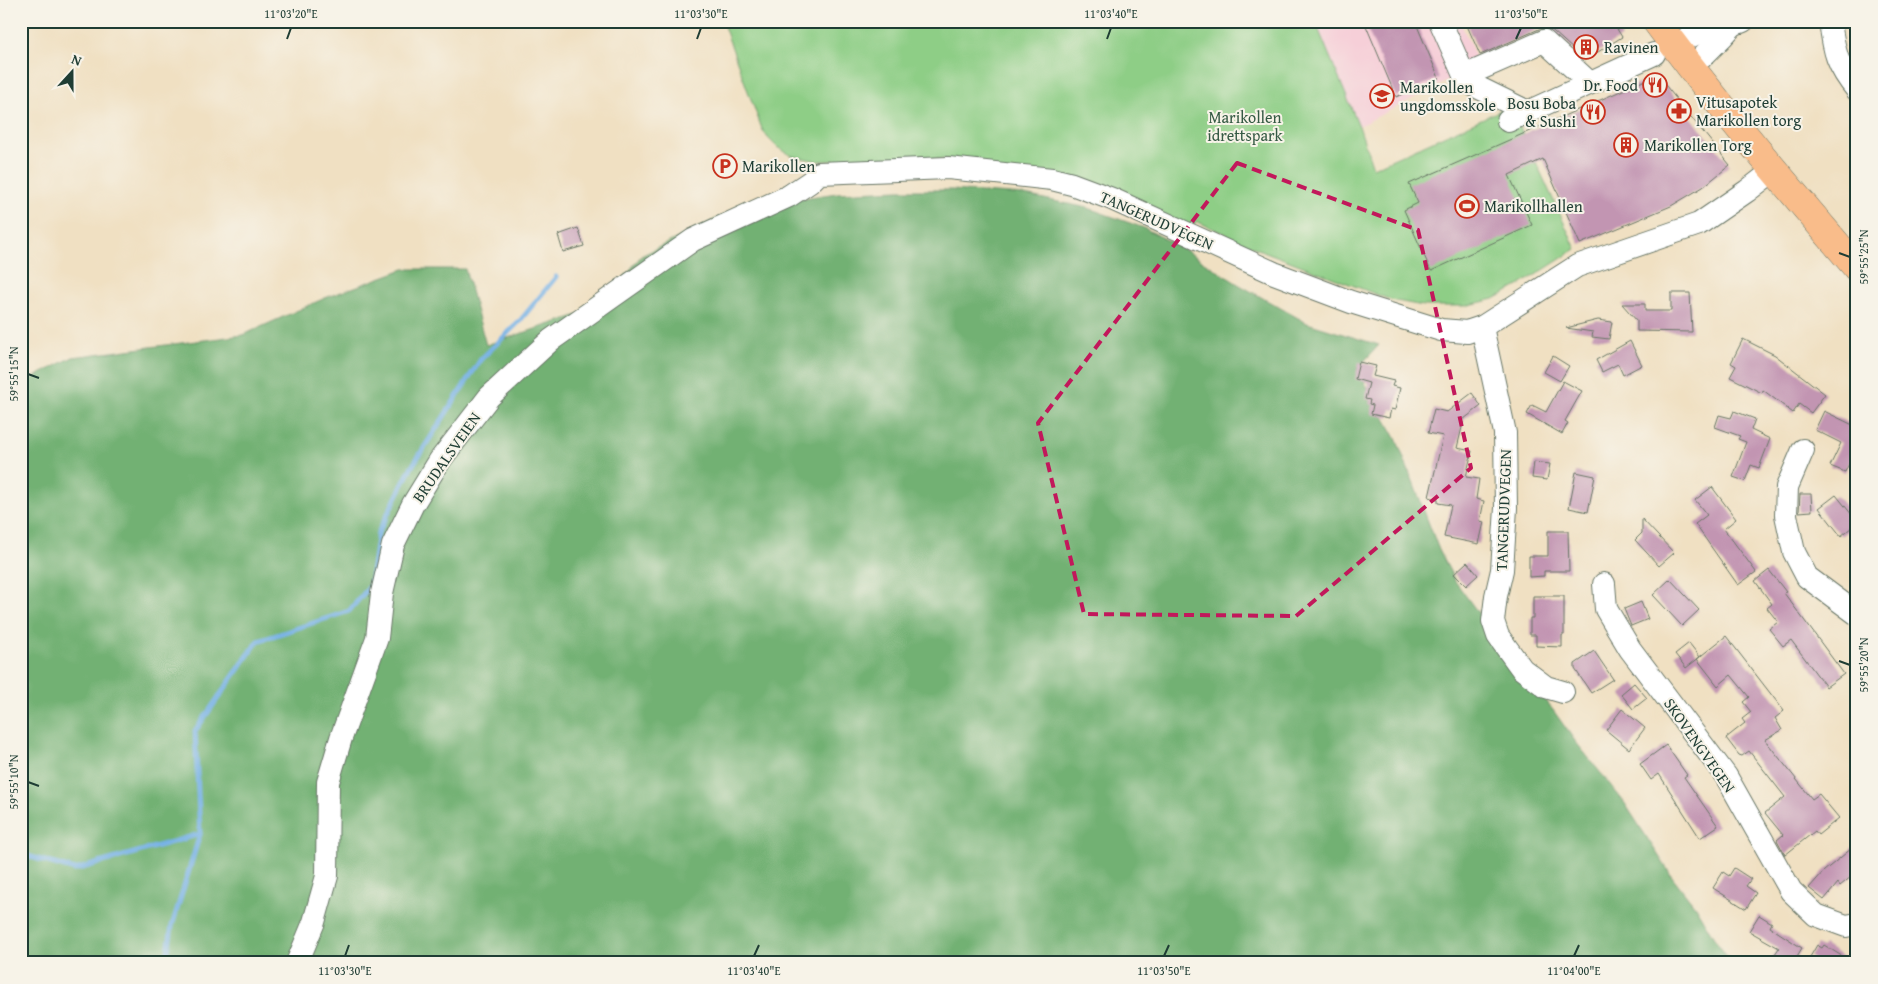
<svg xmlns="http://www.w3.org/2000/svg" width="1878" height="984" viewBox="0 0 1878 984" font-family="'Gentium Book Plus',serif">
<rect width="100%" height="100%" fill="#f7f3e8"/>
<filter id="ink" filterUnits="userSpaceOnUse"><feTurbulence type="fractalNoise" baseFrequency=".02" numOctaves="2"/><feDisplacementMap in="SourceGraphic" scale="10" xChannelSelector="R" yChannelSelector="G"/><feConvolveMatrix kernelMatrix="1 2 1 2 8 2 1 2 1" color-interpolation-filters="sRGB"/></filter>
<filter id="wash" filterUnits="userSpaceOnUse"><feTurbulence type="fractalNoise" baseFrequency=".0096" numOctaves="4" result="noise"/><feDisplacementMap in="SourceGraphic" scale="20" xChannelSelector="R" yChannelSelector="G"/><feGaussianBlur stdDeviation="1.12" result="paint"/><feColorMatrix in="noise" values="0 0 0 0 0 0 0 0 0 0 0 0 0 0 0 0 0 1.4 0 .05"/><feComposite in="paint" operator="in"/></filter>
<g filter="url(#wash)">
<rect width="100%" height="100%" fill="#f0e0c2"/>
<!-- built -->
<polygon fill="#f6cfd8" points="1315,21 1460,21 1479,65 1359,126"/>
<!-- green -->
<polygon fill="#8ece86" stroke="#56865d" points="722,21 1315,21 1359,126 1373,168 1510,106 1576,249 1520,285 1494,299 1465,306 1423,306 1391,300 1258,249 1196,221 1192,228 947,159 818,161 792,156 777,147 768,138 762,129"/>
<!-- forest -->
<polygon fill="#72b173" stroke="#487754" points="899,190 952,190 1025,195 1088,208 1144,228 1179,246 1238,284 1307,323 1379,345 1357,369 1396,438 1439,550 1455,581 1528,681 1553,710 1575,741 1624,802 1671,875 1695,906 1714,938 1731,963 21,963 21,384 73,357 243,335 325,298 404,269 465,269 486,345 600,308 641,256 720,217 790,200 837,193"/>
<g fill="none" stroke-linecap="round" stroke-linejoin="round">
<!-- stream -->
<g stroke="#73b0e5" stroke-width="5">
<polyline points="21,854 75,870 200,834"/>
<polyline points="166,963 172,926 200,834 195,731 258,641 349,611 370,586 378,533 411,468 481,359 519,322 556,277"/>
</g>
</g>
<g id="blocks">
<!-- building -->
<g fill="#c295b2">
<polygon points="1364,21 1415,21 1439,78 1396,97"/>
<polygon points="1465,21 1612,21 1622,37 1585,60 1553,31 1546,28 1539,29 1480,55"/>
<polygon points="1657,75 1730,165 1703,187 1671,206 1580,244 1543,159 1509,175 1532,225 1431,271 1404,210 1418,203 1409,184"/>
<polygon points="578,228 584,246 563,252 558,235"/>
<polygon points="1671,293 1690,293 1692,332 1637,331 1637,321 1622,304 1645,304 1645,311 1671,311"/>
<polygon points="1598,320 1612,322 1609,339 1592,337 1593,332 1566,328"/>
<polygon points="1743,339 1775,355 1825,394 1811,413 1799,404 1793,413 1763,390 1762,393 1730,377 1736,366 1731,363"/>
<polygon points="1630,341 1642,365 1623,375 1618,364 1602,372 1596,360"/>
<polygon points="1553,356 1569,366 1560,381 1544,372"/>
<polygon points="1359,362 1376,366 1373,376 1394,381 1392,386 1400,388 1395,410 1391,409 1389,418 1371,414 1373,405 1369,404 1370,400 1365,399 1369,383 1355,379"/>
<polygon points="1563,381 1582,391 1565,421 1568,423 1562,434 1527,414 1532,405 1546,412"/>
<polygon points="1472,393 1481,406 1464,419 1457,448 1472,451 1466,477 1479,479 1476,499 1484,501 1480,521 1484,522 1479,544 1444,537 1451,505 1438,503 1438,499 1429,497 1443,436 1428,433 1434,409 1447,412"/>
<polygon points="1734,411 1755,419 1751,430 1770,439 1759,468 1751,465 1745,481 1733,477 1746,442 1738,439 1740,436 1715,427 1719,415 1731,418"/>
<polygon points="1824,411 1857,427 1857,447 1845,472 1830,466 1841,443 1815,430"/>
<polygon points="1534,462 1550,464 1547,480 1532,478"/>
<polygon points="1576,472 1595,476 1588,512 1569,508"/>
<polygon points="1712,487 1736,519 1724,529 1756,572 1738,585 1695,524 1707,515 1695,500"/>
<polygon points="1800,494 1811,494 1812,511 1799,512"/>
<polygon points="1836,495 1857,521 1857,523 1841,536 1819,508"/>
<polygon points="1642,519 1674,553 1659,566 1635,540 1642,533"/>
<polygon points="1548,531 1568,531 1569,571 1544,571 1544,576 1529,577 1529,556 1548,556"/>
<polygon points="1467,562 1478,575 1466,586 1454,574"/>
<polygon points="1769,570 1786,592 1784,593 1844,674 1826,687 1791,640 1783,646 1769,629 1778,622 1767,608 1772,604 1755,581"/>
<polygon points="1670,579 1699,610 1682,626 1653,595"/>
<polygon points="1533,596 1564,596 1564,635 1562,635 1562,647 1536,646 1536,635 1530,635 1530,618 1533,618"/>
<polygon points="1641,602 1648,619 1631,626 1624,609"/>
<polygon points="1726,636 1784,711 1775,718 1782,730 1765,740 1812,799 1819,794 1839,818 1818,835 1815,831 1785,855 1777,840 1783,835 1765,813 1785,797 1749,751 1742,756 1739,755 1726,738 1745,723 1742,719 1751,712 1743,702 1749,697 1731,675 1718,686 1697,659"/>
<polygon points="1689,643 1700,657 1686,668 1675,654"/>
<polygon points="1594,651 1613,679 1591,693 1575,669 1575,664"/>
<polygon points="1634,683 1647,698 1633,709 1621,694"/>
<polygon points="1622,709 1645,728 1629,749 1606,730"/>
<polygon points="1666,745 1687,775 1684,777 1718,826 1700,838 1659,774 1651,780 1640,764"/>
<polygon points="1857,844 1857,872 1840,886 1838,883 1824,900 1809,888 1824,871"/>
<polygon points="1734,868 1751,879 1746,886 1756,893 1746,909 1713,888 1723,872 1729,876"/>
<polygon points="1759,915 1772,923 1770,927 1802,948 1793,963 1769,963 1779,948 1749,931"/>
<polygon points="1817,945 1822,948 1824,945 1853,963 1819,963 1810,957"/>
</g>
</g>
</g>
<g filter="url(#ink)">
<use href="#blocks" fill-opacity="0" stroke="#687666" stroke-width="1"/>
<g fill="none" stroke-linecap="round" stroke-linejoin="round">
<!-- minor casing -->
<g stroke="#687666" stroke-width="24">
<g id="minor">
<polyline points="1440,21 1467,82 1528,112"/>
<path d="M1830,21C1834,52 1837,66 1857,90"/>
<path d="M1674,46C1686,38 1701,31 1715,28C1725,25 1734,25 1743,21"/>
<polyline points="1691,68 1723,36 1732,26"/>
<polyline points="1464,76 1544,41 1590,83"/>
<polyline points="1508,121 1654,54"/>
<polyline points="1482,327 1505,433 1506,508 1502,570 1496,596 1493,621 1498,636 1522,669 1546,687 1563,692"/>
<polyline points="1803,450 1787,487 1786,515 1794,552 1807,577 1857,614"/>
<polyline points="1604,584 1606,609 1630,649 1726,776 1791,891 1816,915 1846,926 1857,924"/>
<polyline points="297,963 314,922 327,876 328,782 341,738 377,638 382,593 393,545 413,504 440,460 489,397 551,340 693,240 789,196 810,182 819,173 948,168 1052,179 1072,184 1112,199 1274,273 1351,302 1441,330 1467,332 1482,327 1577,266 1699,224 1747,191 1774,170"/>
</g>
</g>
<!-- major casing -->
<g stroke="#687666" stroke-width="29">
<path id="major" d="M1656,21C1719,107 1788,187 1857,268"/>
</g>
<!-- minor -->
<use href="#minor" stroke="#fff" stroke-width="22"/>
<!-- major -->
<use href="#major" stroke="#f9bc8a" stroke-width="28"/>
</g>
</g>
<!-- marked area -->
<path fill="none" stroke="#c2185b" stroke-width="4" stroke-dasharray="10 6" stroke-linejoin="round" d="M1237,163L1418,230L1471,468L1296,616L1084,614L1038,423Z"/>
<!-- ticks -->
<path fill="none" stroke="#1f3d34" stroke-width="2" d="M287,39L291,28M697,39L701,28M1107,39L1111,28M1516,39L1521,28M1839,253L1850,257M28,374L39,378M1839,661L1850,665M28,782L39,786M345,956L349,945M754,956L759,945M1164,956L1169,945M1574,956L1579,945"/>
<!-- icons -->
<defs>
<g id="building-ring" transform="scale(1.25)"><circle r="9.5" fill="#f7f3e8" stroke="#c8321e" stroke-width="1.5"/><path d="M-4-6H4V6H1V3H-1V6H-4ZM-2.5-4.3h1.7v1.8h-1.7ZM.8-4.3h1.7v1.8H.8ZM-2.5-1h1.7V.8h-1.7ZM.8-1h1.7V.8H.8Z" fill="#c8321e"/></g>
<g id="restaurant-ring" transform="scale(1.25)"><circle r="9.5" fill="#f7f3e8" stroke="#c8321e" stroke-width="1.5"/><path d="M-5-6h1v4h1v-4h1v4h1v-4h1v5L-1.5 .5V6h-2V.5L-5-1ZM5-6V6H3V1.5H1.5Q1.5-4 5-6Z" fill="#c8321e"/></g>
<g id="school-ring" transform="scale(1.25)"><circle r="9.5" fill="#f7f3e8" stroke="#c8321e" stroke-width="1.5"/><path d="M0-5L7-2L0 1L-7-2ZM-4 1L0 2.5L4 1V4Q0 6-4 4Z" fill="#c8321e"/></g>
<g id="pharmacy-ring" transform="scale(1.25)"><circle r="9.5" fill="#f7f3e8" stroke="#c8321e" stroke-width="1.5"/><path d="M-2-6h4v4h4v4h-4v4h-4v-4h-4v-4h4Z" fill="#c8321e"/></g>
<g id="parking-ring" transform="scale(1.25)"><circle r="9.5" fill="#f7f3e8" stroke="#c8321e" stroke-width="1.5"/><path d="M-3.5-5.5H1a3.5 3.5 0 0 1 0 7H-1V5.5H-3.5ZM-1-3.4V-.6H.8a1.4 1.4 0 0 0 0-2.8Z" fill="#c8321e"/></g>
<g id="stadium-ring" transform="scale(1.25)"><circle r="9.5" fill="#f7f3e8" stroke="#c8321e" stroke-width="1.5"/><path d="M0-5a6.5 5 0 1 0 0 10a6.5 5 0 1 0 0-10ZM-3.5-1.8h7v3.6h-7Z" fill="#c8321e"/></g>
</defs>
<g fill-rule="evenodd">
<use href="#building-ring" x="1586" y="47"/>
<use href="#restaurant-ring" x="1655" y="85"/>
<use href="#school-ring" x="1382" y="96"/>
<use href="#pharmacy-ring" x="1679" y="111"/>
<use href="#restaurant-ring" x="1593" y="112"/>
<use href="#building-ring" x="1626" y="145"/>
<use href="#parking-ring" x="725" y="166"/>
<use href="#stadium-ring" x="1467" y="206"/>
</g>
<g text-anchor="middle" stroke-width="4" stroke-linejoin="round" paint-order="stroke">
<!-- poi labels -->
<g font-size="16" fill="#1f3d34" stroke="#f7f3e8" text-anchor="start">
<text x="1604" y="53">Ravinen</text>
<text x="1638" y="91" text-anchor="end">Dr. Food</text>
<text x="1400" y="93">Marikollen<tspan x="1400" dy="18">ungdomsskole</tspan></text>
<text x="1696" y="108">Vitusapotek<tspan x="1696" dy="18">Marikollen torg</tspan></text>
<text x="1576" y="109" text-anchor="end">Bosu Boba<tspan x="1576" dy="18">&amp; Sushi</tspan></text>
<text x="1644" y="151">Marikollen Torg</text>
<text x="742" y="172">Marikollen</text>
<text x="1484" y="212">Marikollhallen</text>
</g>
<!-- park labels -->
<g font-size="16" fill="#355a44" stroke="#f7f3e8">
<text x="1245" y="123">Marikollen<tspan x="1245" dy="18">idrettspark</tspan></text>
</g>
<!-- street labels -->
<g font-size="16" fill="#1f3d34" stroke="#f7f3e8">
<text transform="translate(1157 220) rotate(24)" y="6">TANGERUDVEGEN</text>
<text transform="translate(446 457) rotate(-55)" y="6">BRUDALSVEIEN</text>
<text transform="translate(1503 510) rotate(-88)" y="6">TANGERUDVEGEN</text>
<text transform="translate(1700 745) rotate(55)" y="6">SKOVENGVEGEN</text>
</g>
</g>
<!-- margin -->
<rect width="1878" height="984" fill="none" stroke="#f7f3e8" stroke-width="55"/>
<!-- north arrow -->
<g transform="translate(72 72) rotate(21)" stroke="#f7f3e8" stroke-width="4" paint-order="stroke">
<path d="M0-4L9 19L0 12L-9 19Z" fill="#1f3d34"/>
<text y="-8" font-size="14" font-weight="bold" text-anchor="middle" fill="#1f3d34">N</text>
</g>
<rect x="28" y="28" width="1822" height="928" fill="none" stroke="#1f3d34" stroke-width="2"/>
<g font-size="12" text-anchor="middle" fill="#1f3d34">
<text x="291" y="18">11°03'20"E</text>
<text x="701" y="18">11°03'30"E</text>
<text x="1111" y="18">11°03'40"E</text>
<text x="1521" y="18">11°03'50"E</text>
<text transform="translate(1864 257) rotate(-90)" y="4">59°55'25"N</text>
<text transform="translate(14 374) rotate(-90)" y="4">59°55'15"N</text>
<text transform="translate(1864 665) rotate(-90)" y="4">59°55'20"N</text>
<text transform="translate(14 782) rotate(-90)" y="4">59°55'10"N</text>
<text x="345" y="975">11°03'30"E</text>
<text x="754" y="975">11°03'40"E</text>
<text x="1164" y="975">11°03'50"E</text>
<text x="1574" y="975">11°04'00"E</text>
</g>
</svg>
